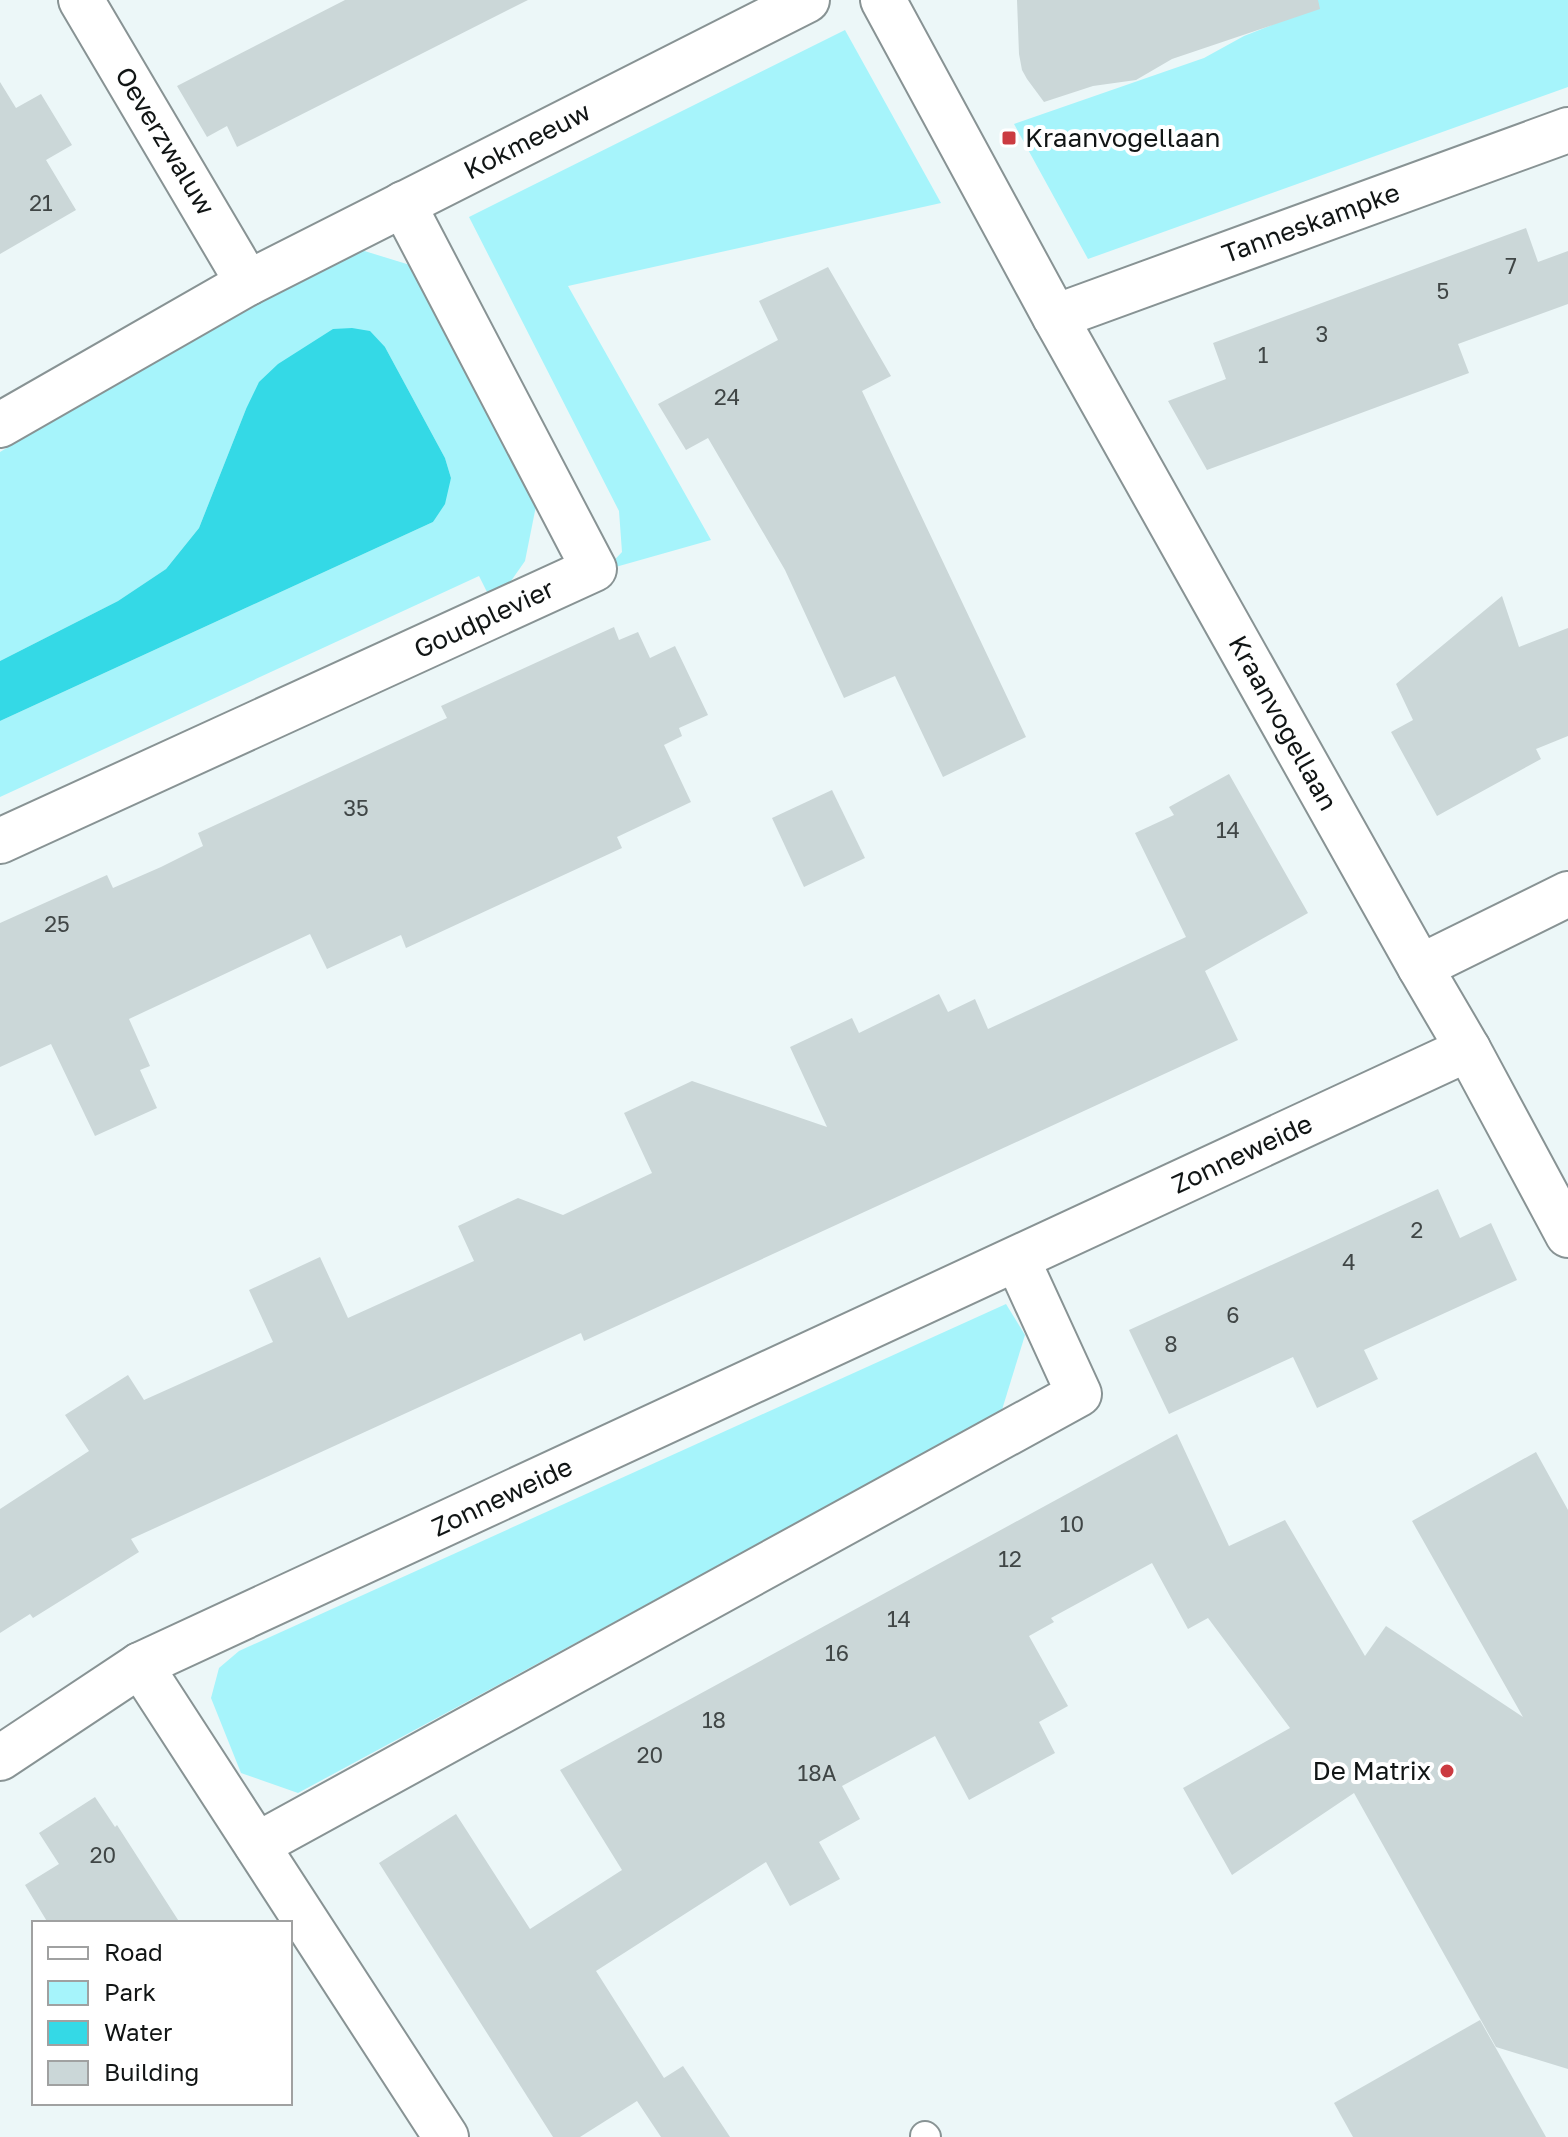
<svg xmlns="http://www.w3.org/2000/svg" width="1568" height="2137" viewBox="0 0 1568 2137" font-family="'Golos Text',sans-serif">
<rect width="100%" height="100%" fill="#ecf7f8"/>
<!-- green -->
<g fill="#a6f4fb">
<polygon points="1292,0 1568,0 1568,87 1088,259 1014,124 1204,58 1244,36 1297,15"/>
<polygon points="845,30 941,203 568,286 711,540 605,570 622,552 619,511 469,217"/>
<polygon points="358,249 410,265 537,501 525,561 506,588 489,596 479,576 0,797 0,721 433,522 451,478 445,458 385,347 246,409 199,528 166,569 118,601 0,661 0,452 257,298"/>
<polygon points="1006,1304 1025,1335 1001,1413 298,1793 241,1773 211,1698 219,1668 239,1651"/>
</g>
<!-- water -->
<polygon fill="#34d9e6" points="352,328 370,331 385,347 445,458 451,478 445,504 433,522 0,721 0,661 118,601 166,569 199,528 246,409 259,382 278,364 333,329"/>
<!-- building -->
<g fill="#cbd7d8">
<polygon points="345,0 528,0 237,147 227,126 207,137 177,86"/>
<polygon points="1017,0 1318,0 1320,9 1172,59 1136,80 1093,86 1044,102 1027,79 1022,70 1019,54"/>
<polygon points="0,82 16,108 41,94 72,145 46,160 76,210 0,254"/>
<polygon points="1526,228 1538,262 1568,251 1568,304 1458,344 1469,373 1207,470 1168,401 1226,379 1213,343"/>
<polygon points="828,267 891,376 862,391 1026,737 943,777 895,676 844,698 785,570 708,438 686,450 658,404 778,340 759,301"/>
<polygon points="1502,596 1519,647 1568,628 1568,736 1536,749 1541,759 1437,816 1391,732 1413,720 1396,684"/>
<polygon points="614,627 619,640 638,632 650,658 675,646 708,715 679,728 682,736 664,745 691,802 617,837 622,848 406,948 401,935 327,969 310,934 129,1019 150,1066 140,1070 157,1108 95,1136 51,1044 0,1067 0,923 107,875 113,888 161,867 203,846 198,833 447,718 441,706"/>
<polygon points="1229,774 1308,913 1205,971 1238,1040 584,1341 581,1333 131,1539 139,1552 33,1618 30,1614 0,1633 0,1509 89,1451 65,1415 128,1375 144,1400 273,1342 249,1290 320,1257 348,1318 474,1261 458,1226 518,1198 563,1215 652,1173 624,1113 692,1081 827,1127 790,1047 852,1018 859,1033 939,994 948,1012 975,999 988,1029 1186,937 1135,833 1174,815 1169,807"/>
<polygon points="832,790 865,858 804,887 772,818"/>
<polygon points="1438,1189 1460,1238 1491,1223 1517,1280 1364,1350 1378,1379 1317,1408 1293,1357 1169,1414 1129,1330"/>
<polygon points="1177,1434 1229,1546 1285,1520 1365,1656 1386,1626 1523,1717 1412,1521 1536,1452 1568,1510 1568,2069 1496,2047 1354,1793 1232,1875 1183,1788 1290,1728 1208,1618 1188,1629 1152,1563 1051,1618 1054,1622 1029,1636 1068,1706 1039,1722 1055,1753 969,1800 935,1736 842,1786 860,1819 819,1842 840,1879 790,1906 766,1862 596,1971 664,2078 683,2066 730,2137 661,2137 637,2101 580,2137 553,2137 379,1863 456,1814 530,1929 622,1870 560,1770"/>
<polygon points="95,1797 115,1827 117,1825 180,1923 48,1923 25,1885 59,1864 39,1833"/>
<polygon points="1480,2020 1546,2137 1353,2137 1334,2103"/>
</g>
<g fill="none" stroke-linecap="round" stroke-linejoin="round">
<!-- lane casing -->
<g stroke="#889394" stroke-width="32">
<polyline id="lane" points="925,2136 926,2137"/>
</g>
<!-- street casing -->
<g stroke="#889394" stroke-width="48">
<g id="street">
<polyline points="81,0 248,283"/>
<polyline points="883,0 1055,317 1420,967 1468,1049 1568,1235"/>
<polyline points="1055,317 1568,130"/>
<polyline points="0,425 248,283 807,0"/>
<polyline points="0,841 594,569 403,204"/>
<polyline points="1420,967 1568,894"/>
<polyline points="140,1665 446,2137"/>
<polyline points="0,1758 140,1665 1468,1049"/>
<polyline points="257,1845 1079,1394 1017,1259"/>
</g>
</g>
<!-- lane -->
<use href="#lane" stroke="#fff" stroke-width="28"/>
<!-- street -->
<use href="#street" stroke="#fff" stroke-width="44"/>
</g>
<!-- markers -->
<g fill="#cb3b41" stroke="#fff" stroke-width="3">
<rect x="1001" y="130" width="16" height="16" rx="4"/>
<circle cx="1447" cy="1771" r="8"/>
</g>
<g text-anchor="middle" stroke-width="8" stroke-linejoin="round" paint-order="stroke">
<!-- number labels -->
<g font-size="22" fill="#404646">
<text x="41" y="211">21</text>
<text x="1511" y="274">7</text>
<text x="1443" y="299">5</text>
<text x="1322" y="342">3</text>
<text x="1263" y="363">1</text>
<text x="727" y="405">24</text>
<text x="356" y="816">35</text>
<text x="1228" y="838">14</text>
<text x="57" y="932">25</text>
<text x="1417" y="1238">2</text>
<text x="1349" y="1270">4</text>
<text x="1233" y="1323">6</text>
<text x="1171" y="1352">8</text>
<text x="1072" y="1532">10</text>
<text x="1010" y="1567">12</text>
<text x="899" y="1627">14</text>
<text x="837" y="1661">16</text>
<text x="714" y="1728">18</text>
<text x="650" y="1763">20</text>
<text x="817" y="1781">18A</text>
<text x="103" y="1863">20</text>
</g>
<!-- poi labels -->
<g font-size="26" fill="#111515" stroke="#fff" text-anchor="start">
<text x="1025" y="147">Kraanvogellaan</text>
<text x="1431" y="1780" text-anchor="end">De Matrix</text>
</g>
<!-- street labels -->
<g font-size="26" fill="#111515" stroke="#fff">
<text transform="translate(165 141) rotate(59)" y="9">Oeverzwaluw</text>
<text transform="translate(527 141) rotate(-27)" y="9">Kokmeeuw</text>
<text transform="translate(1311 223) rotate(-20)" y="9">Tanneskampke</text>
<text transform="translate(484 619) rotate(-25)" y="9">Goudplevier</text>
<text transform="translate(1283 723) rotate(61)" y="9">Kraanvogellaan</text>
<text transform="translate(1242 1154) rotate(-25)" y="9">Zonneweide</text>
<text transform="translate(502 1497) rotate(-25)" y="9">Zonneweide</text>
</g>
</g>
<!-- legend -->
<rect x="32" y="1921" width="260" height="184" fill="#ffffff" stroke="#a0a1a1" stroke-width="2"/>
<rect x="48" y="1947" width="40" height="12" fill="#ffffff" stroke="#a0a1a1" stroke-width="2"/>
<text x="104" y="1961" font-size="24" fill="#111515">Road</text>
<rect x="48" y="1981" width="40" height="24" fill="#a6f4fb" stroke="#a0a1a1" stroke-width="2"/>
<text x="104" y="2001" font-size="24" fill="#111515">Park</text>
<rect x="48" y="2021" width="40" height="24" fill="#34d9e6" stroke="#a0a1a1" stroke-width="2"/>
<text x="104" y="2041" font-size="24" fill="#111515">Water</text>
<rect x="48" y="2061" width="40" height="24" fill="#cbd7d8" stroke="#a0a1a1" stroke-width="2"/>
<text x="104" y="2081" font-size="24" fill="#111515">Building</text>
</svg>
